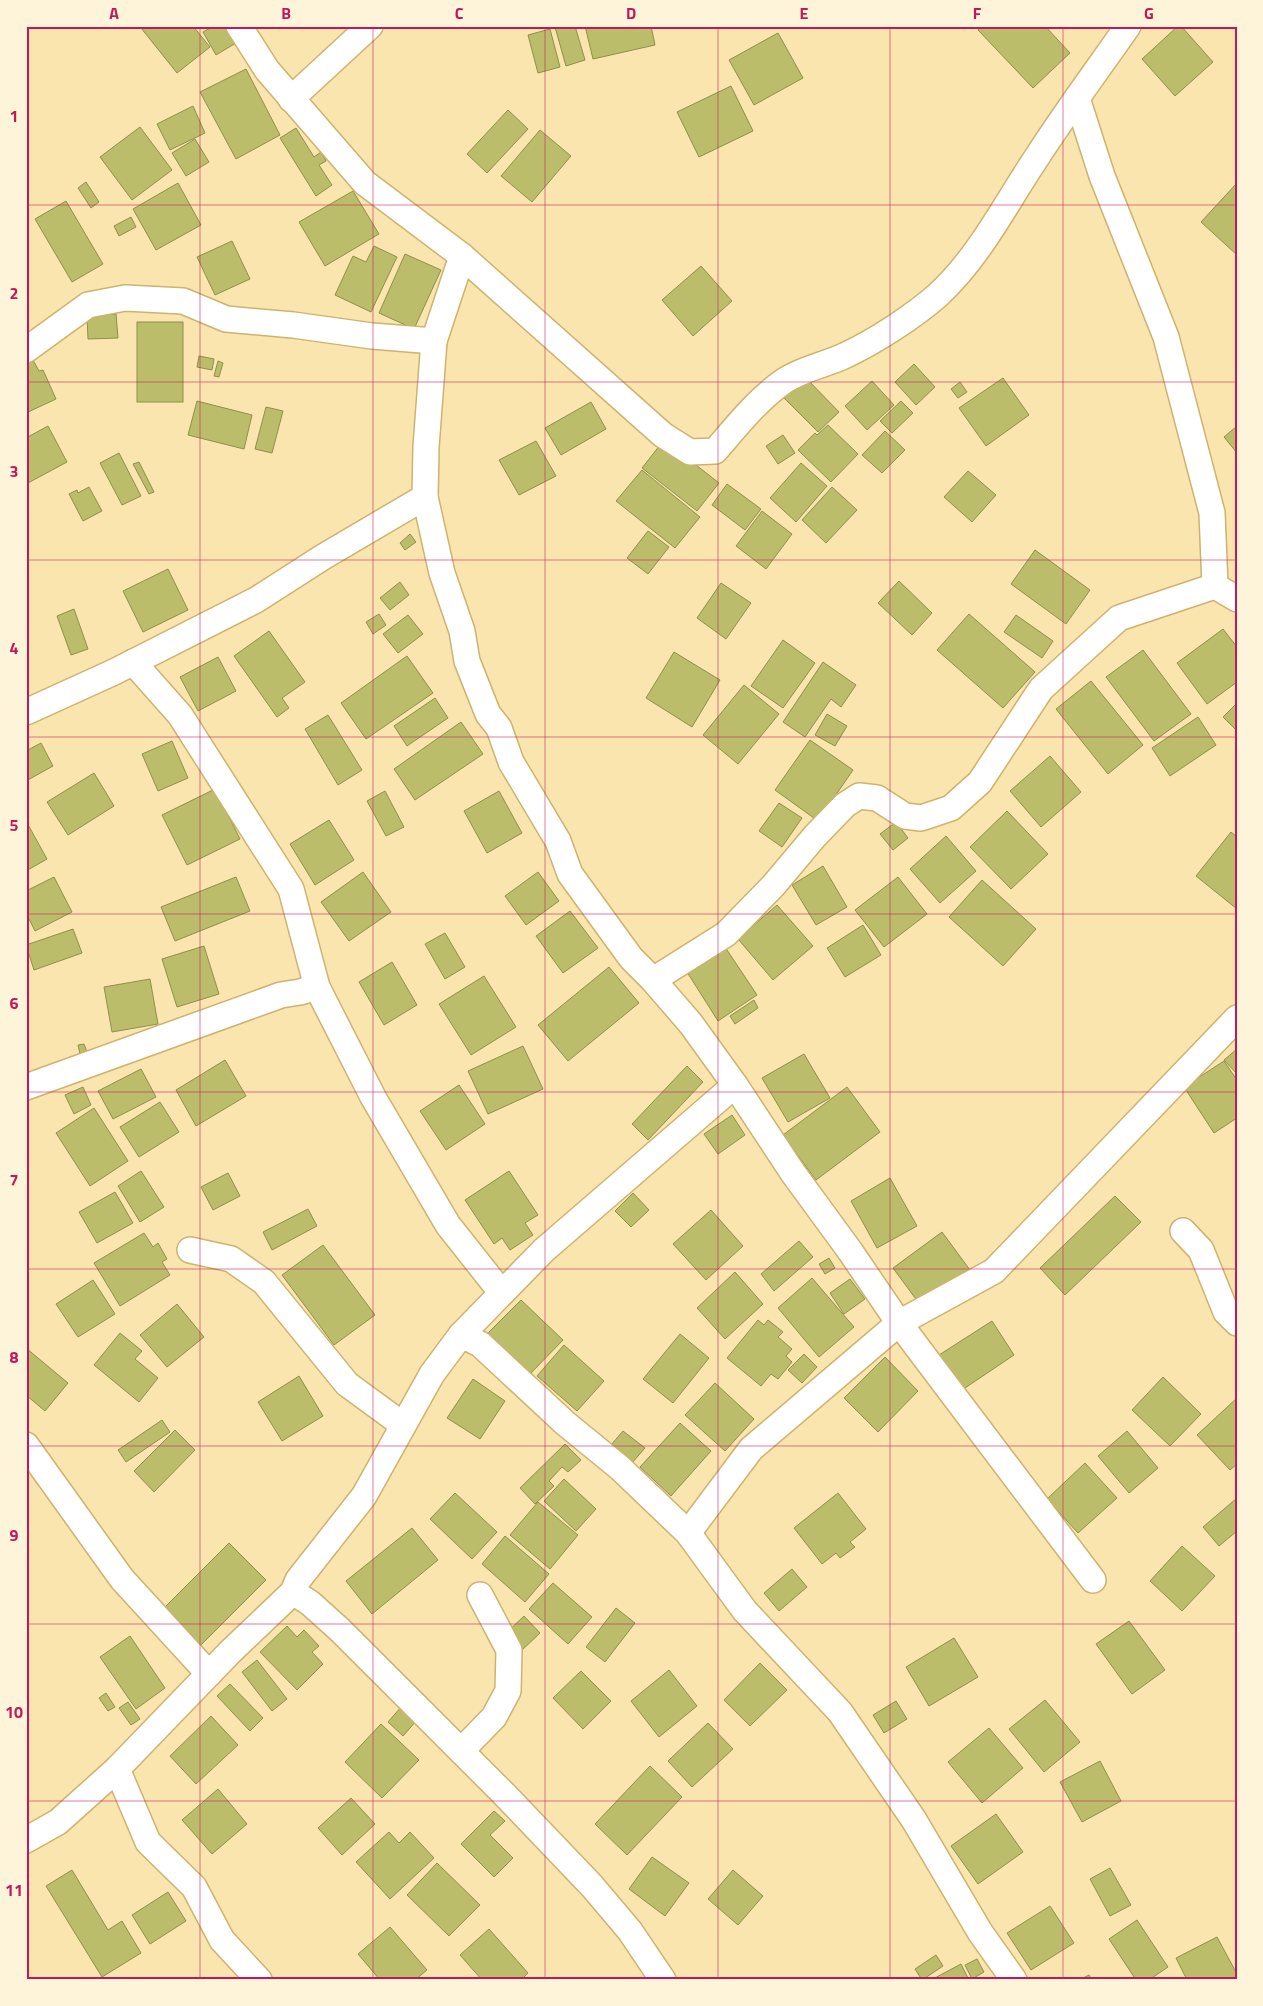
<svg xmlns="http://www.w3.org/2000/svg" width="1263" height="2006" viewBox="0 0 1263 2006" font-family="'Titillium Web',sans-serif">
<rect width="100%" height="100%" fill="#fae5ae"/>
<!-- building -->
<g fill="#bbbd6a" stroke="#8e904a">
<polygon points="143,26 193,26 210,47 177,73 141,28"/>
<polygon points="214,26 229,26 241,40 216,55 203,32"/>
<polygon points="575,26 585,60 566,66 555,27"/>
<polygon points="585,26 651,26 655,45 593,59"/>
<polygon points="981,26 1045,26 1070,53 1033,88 978,30"/>
<polygon points="1178,26 1181,26 1213,62 1175,96 1142,59"/>
<polygon points="550,29 560,67 538,73 528,35"/>
<polygon points="778,33 803,78 754,105 729,60"/>
<polygon points="246,69 280,135 236,159 200,92"/>
<polygon points="731,86 753,131 699,157 677,112"/>
<polygon points="193,106 205,133 170,150 157,124"/>
<polygon points="508,110 528,129 487,173 467,154"/>
<polygon points="140,127 172,170 132,200 100,157"/>
<polygon points="296,128 314,157 321,152 326,161 319,165 332,185 316,196 280,138"/>
<polygon points="540,130 571,156 532,202 501,176"/>
<polygon points="195,139 209,162 186,176 172,153"/>
<polygon points="86,182 99,202 91,208 78,188"/>
<polygon points="178,183 201,225 156,250 133,209"/>
<polygon points="1236,184 1237,184 1237,255 1201,222"/>
<polygon points="353,191 379,234 325,266 299,222"/>
<polygon points="66,201 103,264 72,282 35,219"/>
<polygon points="131,217 136,227 119,236 114,226"/>
<polygon points="232,241 250,279 215,295 197,257"/>
<polygon points="374,246 397,257 371,312 335,295 353,256 366,262"/>
<polygon points="405,254 441,270 414,329 379,313"/>
<polygon points="701,266 732,301 693,336 662,300"/>
<polygon points="116,314 118,338 88,339 87,315"/>
<rect x="137" y="322" width="46" height="80"/>
<polygon points="199,356 214,359 212,370 197,367"/>
<polygon points="33,360 39,371 43,370 56,399 26,413 26,363"/>
<polygon points="218,361 223,363 219,377 214,376"/>
<polygon points="914,364 935,387 916,405 895,382"/>
<polygon points="805,377 839,412 818,432 784,398"/>
<polygon points="1003,378 1029,415 986,446 959,408"/>
<polygon points="872,381 894,405 867,430 845,406"/>
<polygon points="960,382 967,392 958,398 951,389"/>
<polygon points="197,401 252,415 244,449 188,435"/>
<polygon points="901,401 913,413 892,433 880,421"/>
<polygon points="591,402 606,429 561,455 545,428"/>
<polygon points="266,407 283,411 272,453 255,449"/>
<polygon points="828,425 858,454 831,482 798,450 815,433 817,435"/>
<polygon points="48,426 67,462 28,483 26,480 26,438"/>
<polygon points="1237,426 1237,453 1224,437"/>
<polygon points="885,431 905,450 882,473 862,455"/>
<polygon points="783,435 795,453 778,464 766,446"/>
<polygon points="664,440 719,483 697,511 642,468"/>
<polygon points="536,441 556,476 519,495 499,460"/>
<polygon points="119,453 141,496 122,505 100,463"/>
<polygon points="139,462 154,492 149,494 133,464"/>
<polygon points="801,463 827,486 796,522 770,498"/>
<polygon points="642,470 700,517 675,548 616,501"/>
<polygon points="968,471 996,495 972,522 944,497"/>
<polygon points="727,484 761,509 745,530 712,505"/>
<polygon points="89,487 102,511 83,521 69,494 77,490 78,493"/>
<polygon points="832,487 857,510 826,543 802,520"/>
<polygon points="762,511 792,534 766,569 736,546"/>
<polygon points="648,531 669,547 648,574 627,558"/>
<polygon points="410,534 416,542 405,550 400,543"/>
<polygon points="1035,550 1090,590 1066,624 1011,584"/>
<polygon points="168,569 188,610 143,632 123,591"/>
<polygon points="899,581 932,613 912,635 878,603"/>
<polygon points="400,582 409,595 390,610 380,598"/>
<polygon points="721,583 751,603 726,639 697,618"/>
<polygon points="74,609 88,649 71,655 57,616"/>
<polygon points="379,614 386,625 373,634 366,622"/>
<polygon points="969,614 1035,672 1003,708 937,650"/>
<polygon points="408,615 423,634 398,653 383,634"/>
<polygon points="1016,615 1053,641 1042,658 1004,632"/>
<polygon points="1223,629 1237,647 1237,682 1207,704 1177,663"/>
<polygon points="269,631 305,682 282,698 289,708 277,717 234,656"/>
<polygon points="783,640 815,663 783,708 751,686"/>
<polygon points="1143,650 1191,714 1154,741 1106,677"/>
<polygon points="674,652 720,680 692,727 646,698"/>
<polygon points="407,656 433,693 366,739 341,703"/>
<polygon points="218,657 236,691 198,711 180,677"/>
<polygon points="823,662 856,685 841,707 831,699 805,737 783,722"/>
<polygon points="1091,681 1143,745 1108,774 1056,709"/>
<polygon points="744,685 779,714 738,764 703,735"/>
<polygon points="435,698 448,718 407,746 394,726"/>
<polygon points="1237,703 1237,731 1223,717"/>
<polygon points="827,714 847,726 835,746 815,735"/>
<polygon points="328,715 362,770 338,785 305,729"/>
<polygon points="1198,717 1216,745 1170,776 1152,748"/>
<polygon points="461,722 483,754 415,800 394,769"/>
<polygon points="810,740 853,770 818,821 775,790"/>
<polygon points="172,741 188,778 158,791 142,754"/>
<polygon points="41,743 53,766 26,781 26,751"/>
<polygon points="1050,756 1081,792 1041,827 1010,791"/>
<polygon points="94,773 114,806 68,835 47,802"/>
<polygon points="215,789 240,839 187,865 162,815"/>
<polygon points="385,791 404,827 386,836 367,801"/>
<polygon points="499,791 522,833 487,853 464,811"/>
<polygon points="779,803 802,818 782,847 759,831"/>
<polygon points="1007,811 1048,854 1011,889 970,847"/>
<polygon points="329,820 354,860 315,885 290,844"/>
<polygon points="26,821 47,859 26,871"/>
<polygon points="896,822 908,838 893,850 880,834"/>
<polygon points="1231,832 1237,837 1237,909 1196,876"/>
<polygon points="946,836 976,871 940,903 910,869"/>
<polygon points="823,866 847,907 816,925 792,885"/>
<polygon points="363,872 391,912 349,941 321,902"/>
<polygon points="538,872 559,901 526,925 505,896"/>
<polygon points="54,877 72,912 35,931 26,913 26,891"/>
<polygon points="236,877 250,911 175,941 161,907"/>
<polygon points="898,877 927,914 884,947 855,910"/>
<polygon points="982,880 1036,929 1003,966 949,917"/>
<polygon points="777,905 813,946 773,980 738,939"/>
<polygon points="570,911 598,948 563,973 536,936"/>
<polygon points="863,925 881,955 845,977 827,948"/>
<polygon points="73,929 82,953 34,970 26,945"/>
<polygon points="445,933 465,967 445,979 425,944"/>
<polygon points="204,946 219,994 177,1007 162,959"/>
<polygon points="725,947 757,995 718,1021 687,972"/>
<polygon points="392,962 417,1005 384,1025 359,982"/>
<polygon points="609,967 639,1003 568,1061 538,1025"/>
<polygon points="484,976 516,1027 471,1055 439,1004"/>
<polygon points="150,979 158,1024 112,1032 104,987"/>
<polygon points="754,1000 758,1008 735,1024 730,1016"/>
<polygon points="84,1044 87,1052 80,1054 78,1045"/>
<polygon points="523,1046 543,1089 488,1114 468,1071"/>
<polygon points="1237,1049 1237,1074 1224,1060"/>
<polygon points="804,1054 830,1098 788,1122 762,1078"/>
<polygon points="225,1060 246,1096 196,1126 176,1090"/>
<polygon points="1224,1061 1237,1080 1237,1118 1214,1133 1184,1087"/>
<polygon points="687,1066 703,1082 648,1140 632,1124"/>
<polygon points="141,1069 156,1097 113,1119 98,1091"/>
<polygon points="459,1085 485,1124 446,1150 420,1111"/>
<polygon points="83,1087 91,1105 74,1114 65,1095"/>
<polygon points="847,1087 880,1132 816,1180 783,1135"/>
<polygon points="160,1102 179,1132 139,1157 120,1127"/>
<polygon points="94,1108 128,1161 90,1186 56,1133"/>
<polygon points="732,1115 745,1135 718,1154 704,1134"/>
<polygon points="141,1171 164,1207 140,1222 118,1186"/>
<polygon points="509,1171 538,1215 525,1223 533,1235 510,1250 502,1238 494,1244 465,1200"/>
<polygon points="228,1173 240,1196 213,1210 201,1187"/>
<polygon points="890,1178 917,1226 877,1248 851,1201"/>
<polygon points="115,1192 133,1223 97,1243 79,1212"/>
<polygon points="633,1193 649,1210 631,1227 615,1211"/>
<polygon points="1115,1196 1141,1222 1065,1295 1040,1268"/>
<polygon points="308,1209 317,1226 272,1250 263,1232"/>
<polygon points="711,1210 743,1246 706,1280 673,1244"/>
<polygon points="942,1232 970,1270 921,1306 893,1268"/>
<polygon points="144,1233 153,1247 158,1243 167,1259 162,1262 170,1275 120,1306 94,1263"/>
<polygon points="799,1241 813,1257 774,1291 761,1274"/>
<polygon points="323,1245 375,1315 334,1345 282,1275"/>
<polygon points="829,1258 835,1268 825,1274 819,1264"/>
<polygon points="735,1272 763,1304 725,1339 697,1308"/>
<polygon points="812,1278 854,1327 819,1357 778,1308"/>
<polygon points="850,1279 865,1299 844,1314 830,1293"/>
<polygon points="93,1280 115,1314 78,1337 56,1304"/>
<polygon points="521,1300 563,1340 530,1374 488,1333"/>
<polygon points="177,1304 204,1337 167,1367 140,1335"/>
<polygon points="758,1320 764,1325 768,1320 783,1332 778,1337 792,1349 786,1356 792,1362 778,1379 771,1374 761,1386 727,1358"/>
<polygon points="992,1321 1014,1355 962,1390 939,1355"/>
<polygon points="120,1333 142,1351 135,1359 158,1378 139,1402 94,1365"/>
<polygon points="680,1334 709,1358 673,1403 643,1379"/>
<polygon points="564,1345 604,1381 577,1411 537,1376"/>
<polygon points="26,1348 68,1383 45,1411 26,1395"/>
<polygon points="804,1354 817,1367 802,1383 788,1370"/>
<polygon points="885,1357 918,1391 878,1432 844,1398"/>
<polygon points="299,1376 323,1416 282,1441 258,1402"/>
<polygon points="1163,1377 1201,1414 1170,1446 1132,1410"/>
<polygon points="473,1379 505,1401 480,1439 447,1418"/>
<polygon points="715,1383 754,1419 725,1451 685,1415"/>
<polygon points="1237,1398 1237,1464 1230,1470 1197,1435"/>
<polygon points="162,1420 170,1432 126,1462 118,1450"/>
<polygon points="680,1423 711,1451 671,1496 640,1467"/>
<polygon points="175,1430 195,1450 154,1492 134,1471"/>
<polygon points="623,1431 645,1448 632,1463 611,1445"/>
<polygon points="1127,1431 1158,1468 1129,1493 1098,1456"/>
<polygon points="565,1444 581,1460 568,1472 562,1467 549,1481 554,1486 535,1504 520,1488"/>
<polygon points="1085,1463 1117,1498 1078,1533 1047,1499"/>
<polygon points="564,1479 596,1509 576,1531 544,1501"/>
<polygon points="455,1493 497,1532 472,1559 430,1519"/>
<polygon points="838,1493 866,1529 850,1542 855,1547 840,1558 836,1553 822,1564 794,1528"/>
<polygon points="1237,1498 1237,1531 1219,1546 1203,1527"/>
<polygon points="538,1502 578,1535 550,1569 510,1535"/>
<polygon points="412,1528 438,1560 372,1614 346,1581"/>
<polygon points="505,1536 549,1574 525,1602 482,1564"/>
<polygon points="229,1543 266,1580 201,1645 164,1608"/>
<polygon points="1182,1546 1215,1576 1182,1611 1150,1581"/>
<polygon points="792,1569 807,1587 779,1611 764,1593"/>
<polygon points="553,1583 592,1617 568,1644 529,1609"/>
<polygon points="616,1608 635,1623 605,1662 586,1647"/>
<polygon points="524,1616 540,1633 520,1652 504,1635"/>
<polygon points="1129,1621 1165,1670 1132,1694 1096,1644"/>
<polygon points="287,1626 297,1637 304,1630 319,1646 312,1652 323,1664 297,1690 260,1652"/>
<polygon points="130,1636 165,1688 136,1709 100,1657"/>
<polygon points="954,1638 978,1677 929,1706 906,1667"/>
<polygon points="257,1660 287,1699 272,1711 242,1672"/>
<polygon points="760,1663 787,1690 750,1726 724,1700"/>
<polygon points="669,1670 697,1706 659,1737 631,1701"/>
<polygon points="581,1671 611,1701 583,1729 553,1698"/>
<polygon points="230,1684 263,1718 250,1731 217,1696"/>
<polygon points="106,1693 115,1707 108,1711 99,1698"/>
<polygon points="1045,1700 1080,1742 1044,1772 1009,1729"/>
<polygon points="896,1701 907,1719 884,1733 873,1715"/>
<polygon points="128,1702 140,1719 131,1725 119,1708"/>
<polygon points="402,1706 417,1720 403,1736 388,1722"/>
<polygon points="211,1716 238,1745 196,1784 170,1756"/>
<polygon points="708,1723 733,1749 692,1787 668,1761"/>
<polygon points="381,1724 419,1760 382,1798 345,1762"/>
<polygon points="989,1728 1023,1768 982,1803 948,1762"/>
<polygon points="1100,1761 1121,1801 1082,1822 1060,1782"/>
<polygon points="650,1766 682,1797 627,1855 595,1824"/>
<polygon points="218,1789 247,1824 212,1854 182,1820"/>
<polygon points="351,1798 375,1824 342,1855 318,1828"/>
<polygon points="494,1811 505,1821 490,1835 513,1858 494,1877 461,1844"/>
<polygon points="996,1814 1023,1852 978,1884 951,1846"/>
<polygon points="389,1832 399,1843 410,1832 434,1858 390,1899 356,1862"/>
<polygon points="652,1857 689,1883 665,1916 629,1889"/>
<polygon points="437,1863 480,1905 449,1936 407,1895"/>
<polygon points="1110,1868 1131,1905 1110,1916 1090,1879"/>
<polygon points="72,1870 108,1930 122,1921 141,1953 102,1977 46,1886"/>
<polygon points="733,1870 763,1896 738,1925 708,1899"/>
<polygon points="168,1892 186,1921 150,1944 132,1915"/>
<polygon points="1050,1906 1074,1943 1031,1970 1007,1933"/>
<polygon points="1137,1920 1168,1967 1149,1980 1136,1980 1109,1939"/>
<polygon points="390,1927 427,1970 415,1980 380,1980 358,1954"/>
<polygon points="489,1929 528,1973 521,1980 482,1980 460,1955"/>
<polygon points="1217,1937 1237,1974 1237,1980 1187,1980 1176,1958"/>
<polygon points="936,1955 943,1966 922,1980 915,1969"/>
<polygon points="977,1959 984,1972 972,1979 965,1965"/>
<polygon points="961,1964 969,1980 931,1980"/>
<polygon points="1089,1975 1092,1980 1079,1980"/>
</g>
<g fill="none" stroke-linecap="round" stroke-linejoin="round">
<!-- street casing -->
<g stroke="#cdb36f" stroke-width="28">
<g id="street">
<path d="M239,26L267,70L365,183L462,256L663,435L690,452L715,451C736,427 757,400 784,381C803,368 826,365 846,355C876,341 914,316 938,295C980,256 1006,203 1037,157C1066,112 1098,69 1128,26"/>
<polyline points="1077,98 1102,176 1166,337 1212,513 1215,586 1237,599"/>
<polyline points="291,99 370,26"/>
<polyline points="462,256 434,341 426,447 425,497 442,573 462,631 467,661 488,714 499,728 511,762 558,841 570,874 631,958 653,980 691,1024 735,1085 793,1173 850,1251 899,1323 1093,1580"/>
<polyline points="26,350 88,305 125,298 183,301 226,319 293,325 372,336 434,341"/>
<polyline points="133,662 180,715 291,889 317,987 373,1097 448,1225 501,1292"/>
<polyline points="26,712 114,672 256,600 323,557 425,497"/>
<polyline points="653,980 726,934 773,886 815,836 845,805 859,796 877,798 905,816 921,818 951,808 980,782 1041,689 1119,618 1215,586"/>
<polyline points="26,1087 281,995 300,992 317,987"/>
<polyline points="1183,1231 1201,1250 1226,1312 1237,1323"/>
<polyline points="190,1250 231,1259 264,1282 347,1384 403,1425"/>
<polyline points="461,1335 480,1344 565,1423 620,1468 688,1533 745,1611 840,1712 914,1820 980,1932 1014,1980"/>
<polyline points="26,1445 122,1579 209,1674"/>
<polyline points="688,1533 751,1449 899,1323 994,1271 1237,1018"/>
<polyline points="293,1592 310,1603 340,1630 504,1794 592,1886 630,1931 663,1980"/>
<polyline points="461,1751 494,1717 508,1691 509,1650 480,1595"/>
<polyline points="117,1769 148,1842 194,1887 222,1940 259,1980"/>
<polyline points="26,1840 58,1822 117,1769 230,1652 293,1592 298,1580 364,1496 432,1374 461,1335 544,1250 735,1085"/>
</g>
</g>
<!-- street -->
<use href="#street" stroke="#fff" stroke-width="25"/>
</g>
<!-- grid -->
<path fill="none" stroke="#c2185b" stroke-width="1" stroke-opacity="0.55" d="M200,26V1980M373,26V1980M545,26V1980M718,26V1980M890,26V1980M1063,26V1980M26,205H1237M26,382H1237M26,560H1237M26,737H1237M26,914H1237M26,1092H1237M26,1269H1237M26,1446H1237M26,1624H1237M26,1801H1237"/>
<!-- border -->
<rect width="1263" height="2006" fill="none" stroke="#fef4d9" stroke-width="55"/>
<rect x="28" y="28" width="1208" height="1950" fill="none" stroke="#c2185b" stroke-width="2"/>
<g font-size="16" text-anchor="middle" font-weight="bold" fill="#c2185b">
<text x="114" y="19">A</text>
<text x="286" y="19">B</text>
<text x="459" y="19">C</text>
<text x="631" y="19">D</text>
<text x="804" y="19">E</text>
<text x="977" y="19">F</text>
<text x="1149" y="19">G</text>
<text x="14" y="122">1</text>
<text x="14" y="299">2</text>
<text x="14" y="477">3</text>
<text x="14" y="654">4</text>
<text x="14" y="831">5</text>
<text x="14" y="1009">6</text>
<text x="14" y="1186">7</text>
<text x="14" y="1363">8</text>
<text x="14" y="1541">9</text>
<text x="14" y="1718">10</text>
<text x="14" y="1896">11</text>
</g>
</svg>
